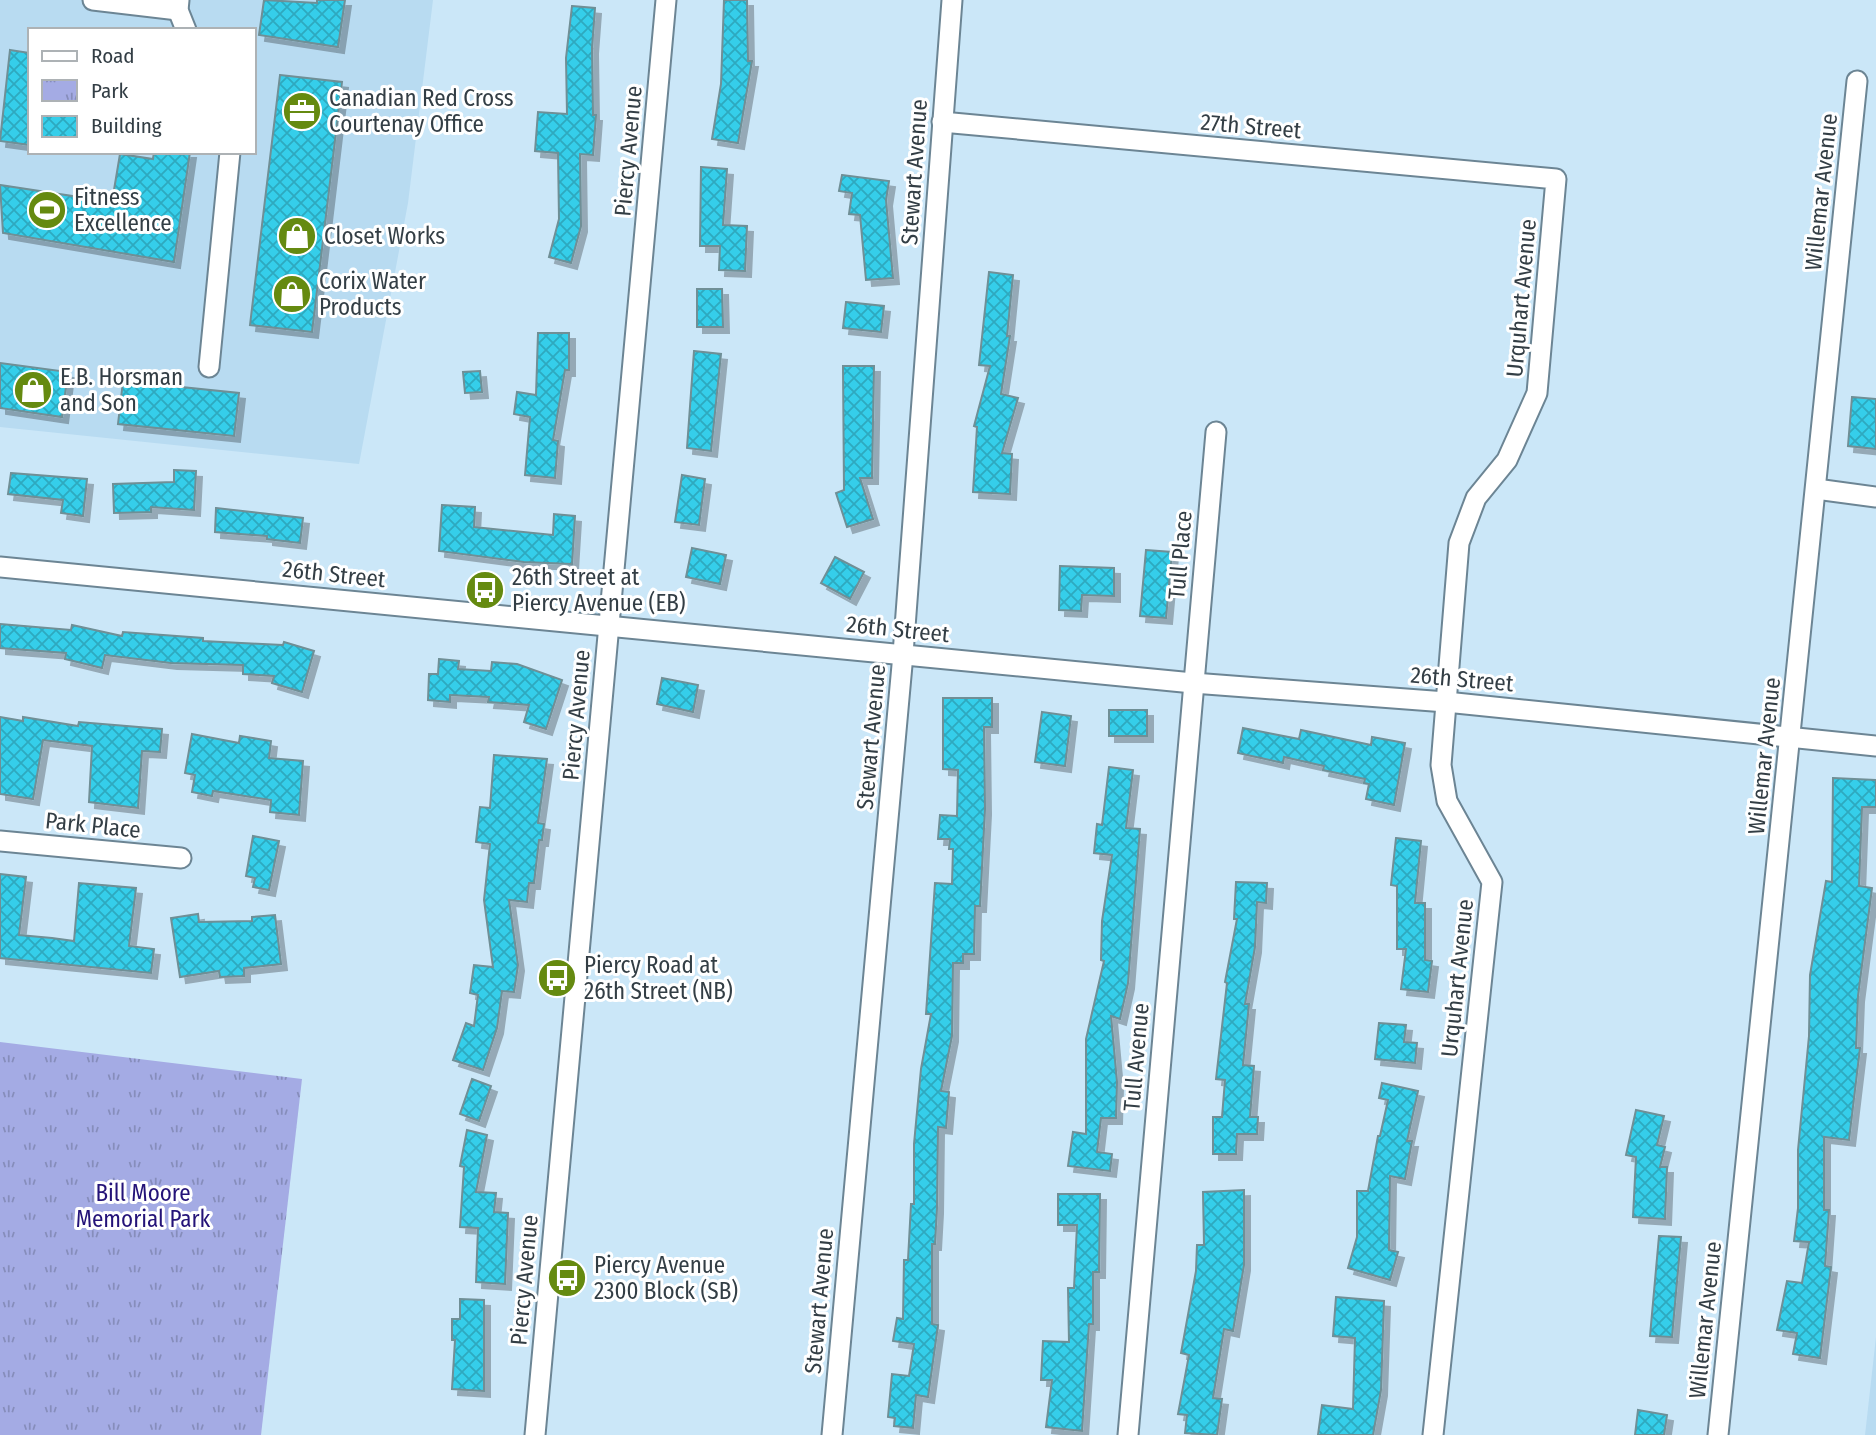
<svg xmlns="http://www.w3.org/2000/svg" width="1876" height="1435" viewBox="0 0 1876 1435" font-family="'Fira Sans Condensed',sans-serif">
<defs>
<pattern id="park-tufts" width="24" height="20" patternUnits="userSpaceOnUse" patternTransform="scale(1.75)"><rect width="24" height="20" fill="#a4abe4"/><path d="M3 7l-1-3M5 7V3M7 7l1-3M15 17l-1-3M17 17v-4M19 17l1-3" fill="none" stroke="#868dbb"/></pattern>
<pattern id="building-cross-hatch" width="8" height="8" patternUnits="userSpaceOnUse" patternTransform="scale(1.75)"><rect width="8" height="8" fill="#35ceea"/><path d="M0 0l8 8M0 8l8-8" fill="none" stroke="#2da9bf"/></pattern>
<filter id="shadow"><feDropShadow dx="6" dy="6" stdDeviation="0" flood-color="#0004"/></filter>
</defs>
<rect width="100%" height="100%" fill="#cbe7f8"/>
<!-- built -->
<g fill="#b8dbf1" fill-rule="evenodd">
<path d="M0,0H433L408,203L359,464L0,427ZM30,30H254V152H30Z"/>
<polygon points="1876,1337 1876,1435 1865,1435"/>
</g>
<!-- park -->
<polygon fill="url(#park-tufts)" points="0,1042 302,1079 261,1435 0,1435"/>
<!-- building -->
<g fill="url(#building-cross-hatch)" stroke="#6f8f96" stroke-width="2" filter="url(#shadow)">
<polygon points="264,0 317,3 317,0 345,0 338,47 259,35"/>
<polygon points="724,0 747,0 748,61 752,61 738,143 712,139 721,84"/>
<polygon points="572,6 595,8 592,48 593,115 596,115 593,155 580,154 581,226 571,263 549,257 559,219 558,153 535,151 538,112 567,114 566,58"/>
<polygon points="10,50 30,53 30,145 0,141"/>
<polygon points="280,75 342,82 312,332 250,325"/>
<polygon points="154,152 190,152 174,262 3,233 0,185 112,202 120,154 153,159"/>
<polygon points="701,167 727,169 723,225 747,226 745,271 719,270 720,246 700,246"/>
<polygon points="842,175 889,181 886,200 893,278 866,280 860,215 849,214 852,193 839,191"/>
<polygon points="989,272 1013,275 1007,336 1010,336 1001,394 1018,398 1002,453 1012,454 1010,494 973,492 977,427 974,426 990,366 979,365"/>
<polygon points="697,289 722,289 723,327 697,327"/>
<polygon points="846,302 884,306 881,332 843,328"/>
<polygon points="538,333 569,333 569,370 565,370 553,440 558,441 555,478 525,475 530,417 514,414 517,392 536,395"/>
<polygon points="694,351 721,354 711,451 687,448"/>
<polygon points="0,363 68,372 62,417 0,408"/>
<polygon points="843,366 874,366 872,478 860,478 873,519 847,527 836,493 844,490"/>
<polygon points="480,371 482,392 465,393 463,372"/>
<polygon points="123,381 239,393 234,436 118,424"/>
<polygon points="1852,397 1876,399 1876,449 1848,446"/>
<polygon points="174,470 196,471 194,510 151,507 151,512 114,513 113,484 174,482"/>
<polygon points="11,473 87,479 83,516 61,513 63,500 8,494"/>
<polygon points="682,475 705,479 699,525 675,522"/>
<polygon points="442,505 475,507 474,527 553,535 554,514 575,516 572,564 524,562 439,551"/>
<polygon points="216,508 303,518 300,543 267,539 267,536 215,532"/>
<polygon points="692,548 726,555 720,584 686,577"/>
<polygon points="1146,550 1172,552 1166,618 1140,616"/>
<polygon points="835,557 864,572 850,599 821,583"/>
<polygon points="1060,566 1114,568 1114,596 1082,595 1081,611 1059,610"/>
<polygon points="0,624 71,630 72,625 122,636 123,632 203,638 203,641 283,645 284,642 314,651 302,692 272,683 274,676 243,674 243,665 171,663 105,655 102,668 65,659 66,653 0,648"/>
<polygon points="439,659 459,661 458,669 491,671 492,662 517,664 562,680 546,729 524,722 529,705 488,702 489,697 450,695 450,702 428,700 429,674 438,674"/>
<polygon points="662,678 698,685 693,712 657,704"/>
<polygon points="943,698 992,698 992,727 984,727 985,809 980,906 975,906 974,954 963,954 963,963 953,963 952,1036 941,1091 949,1092 946,1128 938,1127 937,1208 935,1244 932,1244 932,1324 938,1325 928,1397 916,1395 913,1428 894,1426 895,1418 888,1417 892,1374 909,1376 914,1344 893,1341 897,1318 903,1319 904,1260 908,1260 911,1204 914,1204 914,1144 921,1069 931,1014 926,1014 935,883 952,884 953,849 949,849 950,839 938,839 940,815 957,816 958,770 943,769"/>
<rect x="1109" y="710" width="38" height="26"/>
<polygon points="1042,712 1071,716 1065,766 1035,762"/>
<polygon points="0,717 23,721 23,717 78,726 79,722 162,729 160,752 142,751 138,808 89,802 92,746 43,740 33,799 0,794"/>
<polygon points="1243,728 1299,739 1301,730 1371,745 1372,737 1405,743 1394,805 1366,799 1369,784 1364,783 1365,779 1323,770 1324,766 1284,757 1283,763 1238,753"/>
<polygon points="192,734 239,743 240,736 271,741 269,758 303,761 299,815 270,812 271,800 213,791 212,796 192,792 195,775 185,773"/>
<polygon points="494,755 547,759 538,823 544,824 542,840 539,840 534,883 529,883 527,902 509,900 518,965 514,992 502,991 497,1028 483,1070 453,1060 466,1023 474,1026 478,995 470,993 474,965 493,967 484,900 490,844 476,842 480,807 490,808"/>
<polygon points="1109,767 1133,770 1126,828 1140,829 1128,983 1120,1019 1111,1016 1117,1082 1116,1118 1101,1118 1097,1152 1112,1154 1110,1171 1068,1166 1073,1132 1086,1134 1086,1039 1104,961 1101,960 1102,921 1112,855 1094,853 1097,824 1102,825"/>
<polygon points="1833,778 1876,780 1876,807 1862,807 1859,886 1872,888 1858,996 1856,1048 1860,1048 1849,1140 1824,1137 1824,1210 1829,1210 1825,1266 1831,1267 1820,1358 1793,1354 1797,1333 1777,1330 1787,1281 1802,1283 1809,1242 1794,1241 1798,1208 1798,1150 1809,1036 1810,975 1826,881 1832,882"/>
<polygon points="253,836 279,841 269,890 253,887 255,878 246,876"/>
<polygon points="1396,838 1421,841 1415,903 1425,903 1425,960 1432,961 1428,992 1401,989 1406,949 1397,949 1397,886 1391,885"/>
<polygon points="0,874 26,877 19,935 52,938 74,941 79,883 136,888 129,946 154,949 151,973 0,958"/>
<polygon points="1236,882 1267,883 1266,903 1257,902 1255,947 1245,1004 1249,1004 1243,1065 1254,1066 1250,1117 1258,1117 1257,1134 1237,1134 1236,1154 1213,1154 1213,1117 1222,1117 1225,1080 1216,1079 1227,983 1225,982 1237,919 1234,919"/>
<polygon points="198,914 199,922 252,921 252,917 275,915 281,964 244,968 244,976 220,977 219,971 180,977 171,918"/>
<polygon points="1379,1023 1406,1025 1404,1042 1417,1043 1415,1063 1375,1059"/>
<polygon points="472,1079 491,1086 479,1121 460,1114"/>
<polygon points="1382,1083 1418,1091 1407,1141 1412,1141 1405,1179 1390,1176 1389,1250 1398,1252 1390,1280 1348,1268 1357,1237 1357,1191 1368,1191 1378,1136 1380,1136 1388,1100 1379,1098"/>
<polygon points="1636,1110 1664,1116 1657,1145 1665,1147 1660,1167 1667,1167 1665,1219 1633,1217 1636,1157 1626,1155"/>
<polygon points="467,1130 487,1135 476,1192 496,1193 494,1212 508,1213 505,1284 476,1282 478,1228 460,1227 464,1167 460,1166"/>
<polygon points="1244,1190 1244,1265 1233,1331 1224,1329 1213,1398 1222,1399 1217,1435 1185,1433 1187,1415 1178,1414 1189,1355 1181,1353 1196,1271 1197,1245 1204,1245 1203,1192"/>
<polygon points="1058,1194 1100,1194 1099,1272 1093,1272 1093,1324 1089,1324 1082,1431 1046,1427 1052,1380 1041,1380 1043,1341 1069,1342 1068,1288 1074,1288 1077,1225 1058,1225"/>
<polygon points="1659,1236 1681,1237 1672,1337 1650,1336"/>
<polygon points="1336,1297 1384,1301 1381,1390 1373,1435 1318,1435 1322,1405 1353,1409 1355,1338 1333,1336"/>
<polygon points="460,1299 484,1300 484,1391 452,1389 455,1340 452,1340 452,1319 460,1319"/>
<polygon points="1638,1410 1667,1415 1664,1435 1635,1435"/>
</g>
<g fill="none" stroke-linecap="round" stroke-linejoin="round">
<!-- minor casing -->
<g stroke="#6c8594" stroke-width="23">
<g id="minor">
<polyline points="93,0 178,10"/>
<polyline points="179,0 178,10 186,30"/>
<polyline points="942,122 1556,179 1537,393 1507,460 1476,498 1459,543 1441,765 1447,801 1492,882 1433,1435"/>
<polyline points="209,367 230,152"/>
<polyline points="1816,489 1876,497"/>
<polyline points="0,567 1193,683 1446,702 1876,746"/>
<polyline points="0,841 181,858"/>
<polyline points="535,1435 666,0"/>
<polyline points="832,1435 903,654 952,0"/>
<polyline points="1128,1435 1216,432"/>
<polyline points="1718,1435 1857,81"/>
</g>
</g>
<!-- minor -->
<use href="#minor" stroke="#fff" stroke-width="19"/>
</g>
<!-- icons -->
<defs>
<g id="office-disc" transform="scale(2.0125)"><circle r="9.5" fill="#658a10" stroke="#fff"/><path d="M-6-3h4V-5.5h4V-3h4V5H-6ZM-1-4.5V-3h2v-1.5ZM-6 0V1H6V0Z" fill="#fff"/></g>
<g id="stadium-disc" transform="scale(2.0125)"><circle r="9.5" fill="#658a10" stroke="#fff"/><path d="M0-5a6.5 5 0 1 0 0 10a6.5 5 0 1 0 0-10ZM-3.5-1.8h7v3.6h-7Z" fill="#fff"/></g>
<g id="shop-disc" transform="scale(2.0125)"><circle r="9.5" fill="#658a10" stroke="#fff"/><path d="M-5-2.5h2.3a2.7 3.5 0 0 1 5.4 0H5L5.5 6h-11ZM-1.5-2.5h3a1.5 2.3 0 0 0-3 0Z" fill="#fff"/></g>
<g id="bus-disc" transform="scale(2.0125)"><circle r="9.5" fill="#658a10" stroke="#fff"/><path d="M-5-6H5V4H4V6H2V4H-2V6H-4V4H-5ZM-3.5-4V0h7V-4ZM-3.5 1.2v1.5H-2V1.2ZM2 1.2v1.5H3.5V1.2Z" fill="#fff"/></g>
</defs>
<g fill-rule="evenodd">
<use href="#office-disc" x="302" y="111"/>
<use href="#stadium-disc" x="47" y="210"/>
<use href="#shop-disc" x="297" y="236"/>
<use href="#shop-disc" x="292" y="294"/>
<use href="#shop-disc" x="33" y="390"/>
<use href="#bus-disc" x="485" y="590"/>
<use href="#bus-disc" x="557" y="978"/>
<use href="#bus-disc" x="567" y="1278"/>
</g>
<g text-anchor="middle" stroke-width="6" stroke-linejoin="round" paint-order="stroke">
<!-- poi labels -->
<g font-size="23" fill="#333e45" stroke="#fff" text-anchor="start">
<text x="329" y="106">Canadian Red Cross<tspan x="329" dy="26">Courtenay Office</tspan></text>
<text x="74" y="205">Fitness<tspan x="74" dy="26">Excellence</tspan></text>
<text x="324" y="244">Closet Works</text>
<text x="319" y="289">Corix Water<tspan x="319" dy="26">Products</tspan></text>
<text x="60" y="385">E.B. Horsman<tspan x="60" dy="26">and Son</tspan></text>
<text x="512" y="585">26th Street at<tspan x="512" dy="26">Piercy Avenue (EB)</tspan></text>
<text x="584" y="973">Piercy Road at<tspan x="584" dy="26">26th Street (NB)</tspan></text>
<text x="594" y="1273">Piercy Avenue<tspan x="594" dy="26">2300 Block (SB)</tspan></text>
</g>
<!-- street labels -->
<g font-size="23" fill="#333e45" stroke="#fff">
<text transform="translate(1251 126) rotate(5)" y="8">27th Street</text>
<text transform="translate(628 151) rotate(-85)" y="8">Piercy Avenue</text>
<text transform="translate(914 172) rotate(-86)" y="8">Stewart Avenue</text>
<text transform="translate(1821 192) rotate(-84)" y="8">Willemar Avenue</text>
<text transform="translate(1521 298) rotate(-85)" y="8">Urquhart Avenue</text>
<text transform="translate(1180 555) rotate(-85)" y="8">Tull Place</text>
<text transform="translate(334 574) rotate(6)" y="8">26th Street</text>
<text transform="translate(898 629) rotate(6)" y="8">26th Street</text>
<text transform="translate(1462 679) rotate(5)" y="8">26th Street</text>
<text transform="translate(576 715) rotate(-85)" y="8">Piercy Avenue</text>
<text transform="translate(871 737) rotate(-85)" y="8">Stewart Avenue</text>
<text transform="translate(1764 756) rotate(-84)" y="8">Willemar Avenue</text>
<text transform="translate(93 825) rotate(6)" y="8">Park Place</text>
<text transform="translate(1457 978) rotate(-84)" y="8">Urquhart Avenue</text>
<text transform="translate(1136 1057) rotate(-85)" y="8">Tull Avenue</text>
<text transform="translate(524 1280) rotate(-85)" y="8">Piercy Avenue</text>
<text transform="translate(819 1301) rotate(-85)" y="8">Stewart Avenue</text>
<text transform="translate(1705 1320) rotate(-84)" y="8">Willemar Avenue</text>
</g>
<!-- park labels -->
<g font-size="23" fill="#241378" stroke="#fff">
<text x="143" y="1201">Bill Moore<tspan x="143" dy="26">Memorial Park</tspan></text>
</g>
</g>
<!-- legend -->
<rect x="28" y="28" width="228" height="126" fill="#ffffff" stroke="#adb2b5" stroke-width="2"/>
<rect x="42" y="51" width="35" height="10" fill="#ffffff" stroke="#adb2b5" stroke-width="2"/>
<text x="91" y="63" font-size="21" fill="#333e45">Road</text>
<rect x="42" y="80" width="35" height="21" fill="url(#park-tufts)" stroke="#adb2b5" stroke-width="2"/>
<text x="91" y="98" font-size="21" fill="#333e45">Park</text>
<rect x="42" y="116" width="35" height="21" fill="url(#building-cross-hatch)" stroke="#adb2b5" stroke-width="2"/>
<text x="91" y="133" font-size="21" fill="#333e45">Building</text>
</svg>
